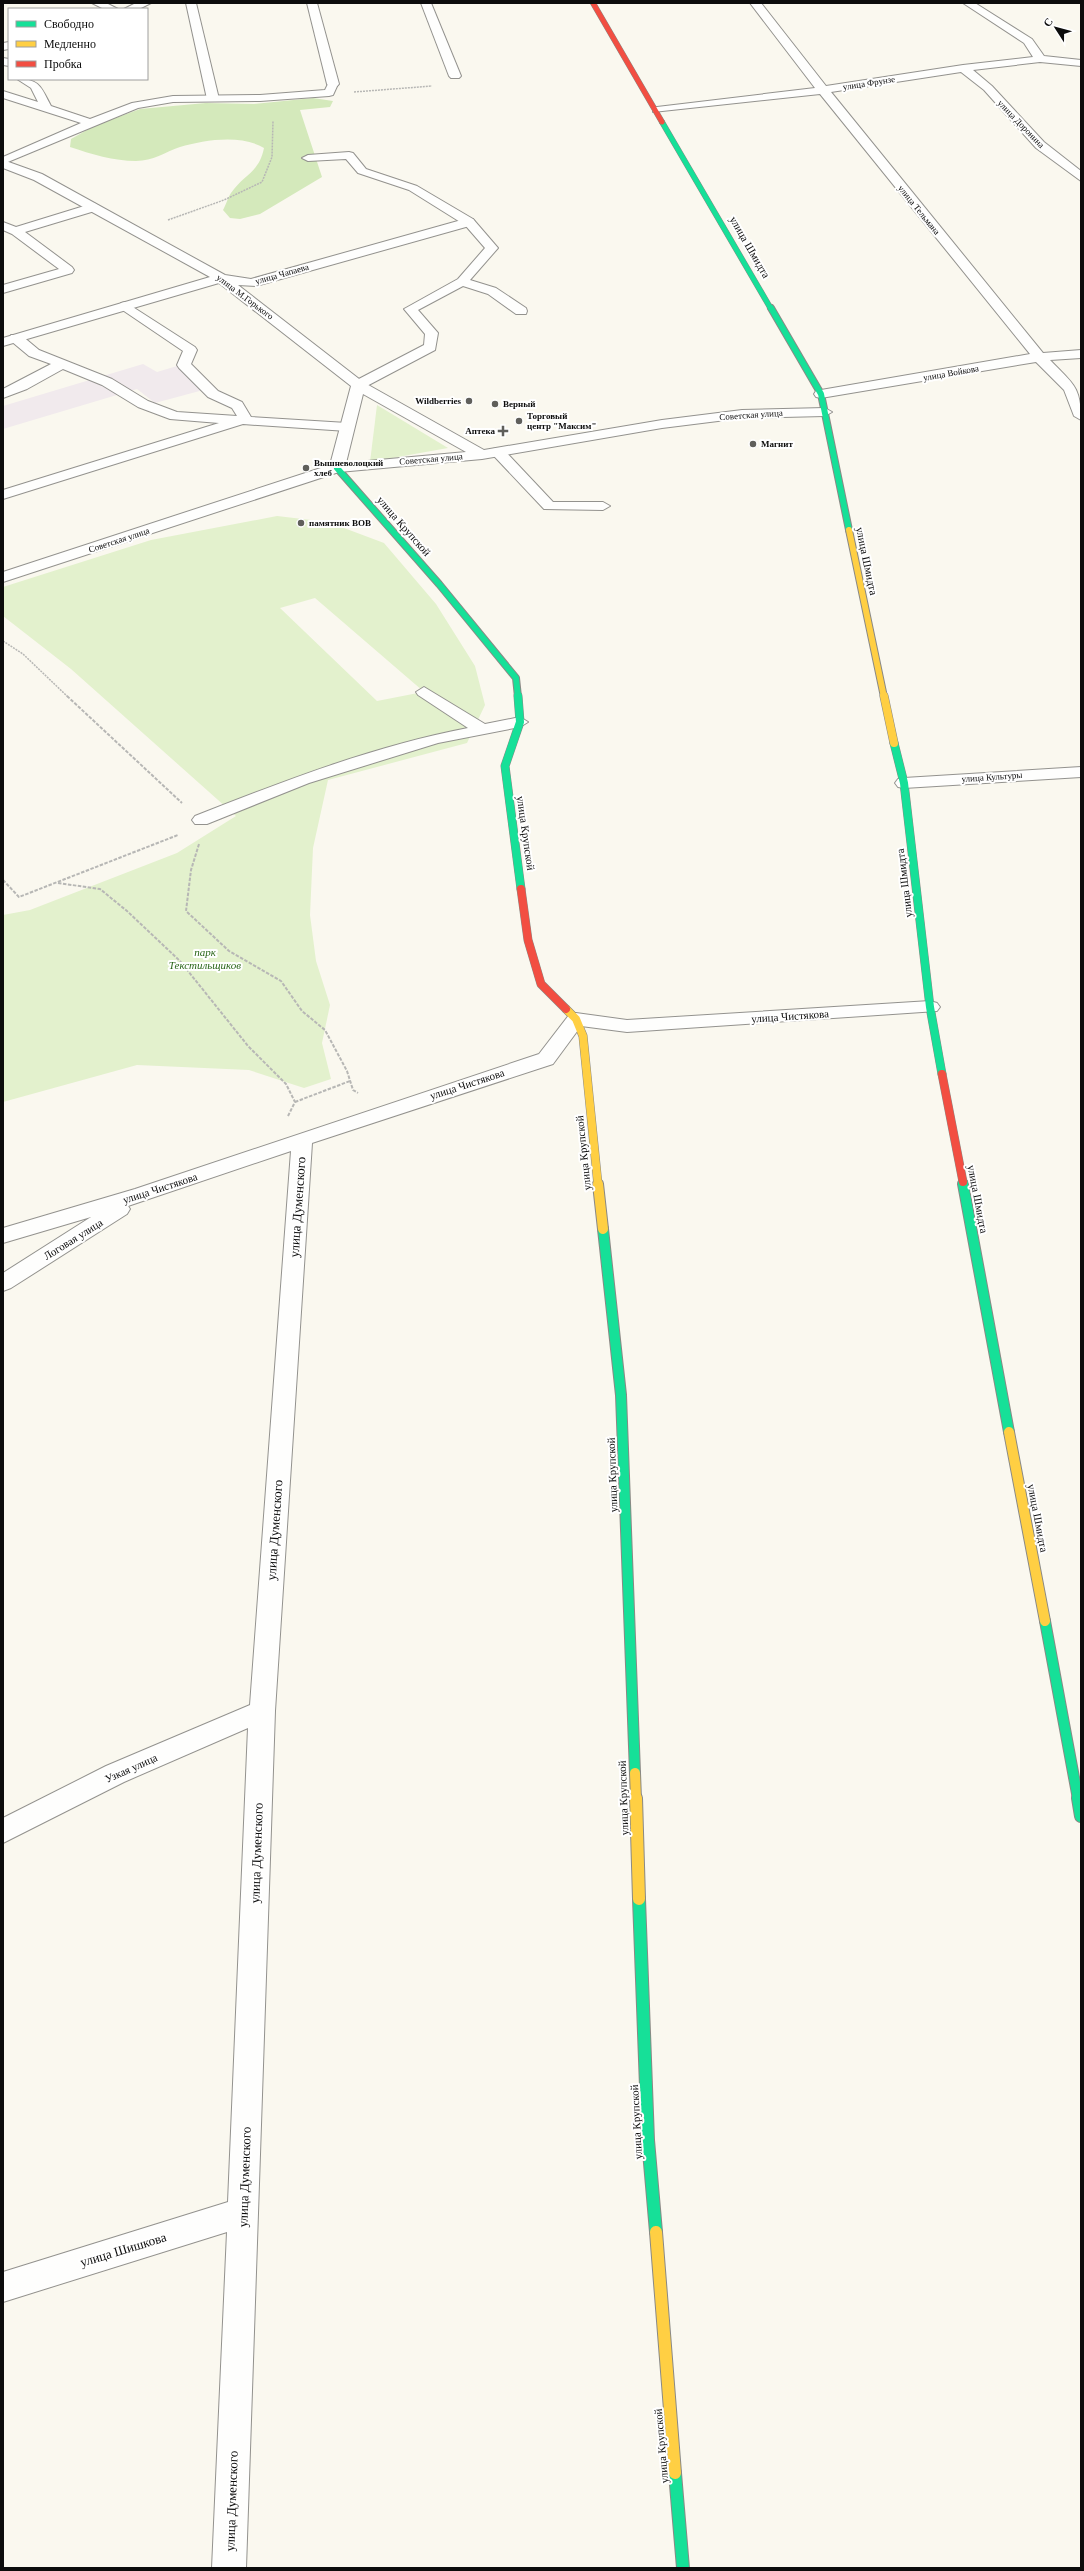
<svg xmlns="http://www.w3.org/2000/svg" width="1084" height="2571" viewBox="0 0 1084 2571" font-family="'Times New Roman',serif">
<rect width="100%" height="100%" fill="#faf8ef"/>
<!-- industrial -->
<polygon fill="#f1eaed" points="143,364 157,372 177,366 207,389 155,403 137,389 3,429 3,406"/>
<!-- green -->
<g fill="#e3f1cd" fill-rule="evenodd">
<polygon points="377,405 448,448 370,462"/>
<path d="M277,516L328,522L384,543L436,604L475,666L485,705L467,743L328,780L313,848L310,915L316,961L330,1005L322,1043L331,1079L304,1088L249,1070L137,1065L3,1102V915L30,910L177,853L236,816L71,669L3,616V587L151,540ZM315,598L423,691V692L377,701L280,608Z"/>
</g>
<!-- forest -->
<path fill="#d4e9bb" d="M313,98L333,101L330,107L300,110L322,177L260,214L240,219L230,218L223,210C226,205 228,197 231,193C244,174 259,173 264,148C241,134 204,140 180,147C165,152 153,161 136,161C114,161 91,154 70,147L71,139L94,126L140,109L206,103L254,104Z"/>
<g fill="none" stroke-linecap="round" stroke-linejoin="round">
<!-- lane casing -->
<g stroke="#93928e" stroke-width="2">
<g id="lane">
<polygon points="92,3 106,3 118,9 104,9"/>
<polygon points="3,58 9,59 9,66 3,65"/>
<path d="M17,79C40,79 41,87 51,106L90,119L132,103L173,96L260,95L325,90L329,82L333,81L338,84L333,95L329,96L260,101L173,102L138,108L3,164V157L81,123L3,98V91L38,102L31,88Z"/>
<polygon points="349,152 353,153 366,169 417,186 473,219 498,248 470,280 496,288 526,308 527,311 526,314 516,314 488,294 463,286 418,310 438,333 435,350 363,388 353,388 351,385 353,382 424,345 425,334 404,309 458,279 485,248 465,225 409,190 358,173 346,159 308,161 302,158 308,155"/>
<polygon points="94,203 100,207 98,210 25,232 72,267 74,270 72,273 3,293 3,285 59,269 12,234 3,230 3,222 16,227"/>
<polygon points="125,302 195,347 197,350 191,364 218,391 242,402 251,417 347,423 354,427 347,431 243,424 3,499 3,490 219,423 170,419 138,407 102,385 63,369 27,389 3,398 3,389 51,364 29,356 11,341 10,338 11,335 21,335 39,350 112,379 148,401 177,412 237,416 232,408 208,397 179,368 177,365 183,351 121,309 119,306 121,303"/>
<polygon points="498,448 503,449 553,502 603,502 610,506 603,510 544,509 493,455 491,452 493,449"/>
<path d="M424,687L485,724L520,717L528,722L520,727L438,743L309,783L207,824H195L192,820L195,816C284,781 374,746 468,728L418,695L416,692Z"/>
</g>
</g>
<!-- street casing -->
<g stroke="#93928e" stroke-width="2">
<g id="street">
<polygon points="136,3 151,3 139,9 124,9"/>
<polygon points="186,3 196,3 219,99 217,101 209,101 207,99"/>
<polygon points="307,3 317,3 339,84 337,86 329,86 327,84"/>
<polygon points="421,3 431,3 461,76 459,78 451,78 449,76"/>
<path d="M750,3H761L826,86L963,65L1033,57L1024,43L963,3H975L1032,39L1044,56L1081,60V66L1040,62L973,70L992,86L1044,142L1081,171V181L1036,148L984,90L961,72L831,92L1043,353L1081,350V358L1050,360C1073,384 1081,386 1081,420L1074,416L1064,390L1036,362L821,398L816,397L814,394L816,391L821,390L1030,354L820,94L653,112V108L657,107L815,88Z"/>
<polygon points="9,42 9,49 3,50 3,43"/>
<path d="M3,160L42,174L225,275L251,279L465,219H473L475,222L473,225L256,286L238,285L363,382L484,450L662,420L742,410L825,408L832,412L825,416L742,418L662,428L482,459L339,472L3,582V572L330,465L351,386L219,283L3,346V338L210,277L34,180L3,168ZM363,394L466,452L346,463Z"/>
<polygon points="1081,767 1081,777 904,788 898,787 895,783 898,779 904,778"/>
<polygon points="930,1001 937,1003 940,1007 937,1011 627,1032 581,1026 553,1064 312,1143 275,1711 246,2568 212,2568 227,2232 3,2302 3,2272 228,2202 248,1728 124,1782 3,1843 3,1818 106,1766 250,1705 291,1151 128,1206 130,1209 127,1214 11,1288 3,1291 3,1273 91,1217 3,1243 3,1228 135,1189 539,1054 569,1015 576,1013 627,1020"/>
</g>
</g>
<!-- fast-far4 casing -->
<g stroke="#8a8985" stroke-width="6">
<polyline id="fast-far4" points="662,122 771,309"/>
</g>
<!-- fast-far3 casing -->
<g stroke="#8a8985" stroke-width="8">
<g id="fast-far3">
<polyline points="771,308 821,394 849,530"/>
<polyline points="337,468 439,584 516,678 518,697"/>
</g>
</g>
<!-- fast-far2 casing -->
<g stroke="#8a8985" stroke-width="9">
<g id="fast-far2">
<polyline points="518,696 520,722 505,766 521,889"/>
<polyline points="894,743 904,783 930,1007 942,1074"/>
<polyline points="963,1182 963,1185"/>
</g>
</g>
<!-- fast-far1 casing -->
<g stroke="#8a8985" stroke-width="12">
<g id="fast-far1">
<polyline points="963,1184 1009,1432"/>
<polyline points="603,1229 621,1395 635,1773"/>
<polyline points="1045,1621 1078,1799"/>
</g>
</g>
<!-- fast casing -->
<g stroke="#8a8985" stroke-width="14">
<g id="fast">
<polyline points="1078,1798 1081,1816"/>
<polyline points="639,1899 648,2140 656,2232"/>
<polyline points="675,2473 683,2568"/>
</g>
</g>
<!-- slow-far3 casing -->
<g stroke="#8a8985" stroke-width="8">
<polyline id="slow-far3" points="849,530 884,697"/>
</g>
<!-- slow-far2 casing -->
<g stroke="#8a8985" stroke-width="9">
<g id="slow-far2">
<polyline points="884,696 894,743"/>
<polyline points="566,1009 576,1019 583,1036 598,1185"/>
</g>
</g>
<!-- slow-far1 casing -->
<g stroke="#8a8985" stroke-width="12">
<g id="slow-far1">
<polyline points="598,1184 603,1229"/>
<polyline points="1009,1432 1045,1621"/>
<polyline points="635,1773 636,1799"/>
</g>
</g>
<!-- slow casing -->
<g stroke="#8a8985" stroke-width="14">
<g id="slow">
<polyline points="636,1798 639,1899"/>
<polyline points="656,2232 675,2473"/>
</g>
</g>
<!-- jam-far1 casing -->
<g stroke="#8a8985" stroke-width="6">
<polyline id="jam-far1" points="593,3 662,122"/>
</g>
<!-- jam casing -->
<g stroke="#8a8985" stroke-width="9">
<g id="jam">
<polyline points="521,889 528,940 541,984 566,1009"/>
<polyline points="942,1074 963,1182"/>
</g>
</g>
<!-- path-far1 -->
<g stroke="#b7b7b5" stroke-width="1.5" stroke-dasharray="2 1" stroke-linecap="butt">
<polyline points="354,92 432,86"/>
<polyline points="168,220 224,200 262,182 272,157 273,121"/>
<polyline points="3,641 23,654 68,697"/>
</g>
<!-- path -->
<g stroke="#b7b7b5" stroke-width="2" stroke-dasharray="3.5 1.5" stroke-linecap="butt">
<polyline points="67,696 182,803"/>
<polyline points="199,844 191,870 186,911 229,951 281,981 302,1011 325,1030 347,1071 353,1090 358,1093"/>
<polyline points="3,880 19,897 178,835"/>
<polyline points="58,883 100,889 127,911 180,961 248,1046 286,1084 295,1102 288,1116"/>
<polyline points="295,1102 350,1081"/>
</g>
<!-- lane -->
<use href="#lane" fill="#fefefd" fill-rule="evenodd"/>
<!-- street -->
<use href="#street" fill="#fefefd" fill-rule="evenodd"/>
<!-- fast-far4 -->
<use href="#fast-far4" stroke="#16e098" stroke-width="5"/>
<!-- fast-far3 -->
<use href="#fast-far3" stroke="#16e098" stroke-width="6"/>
<!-- fast-far2 -->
<use href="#fast-far2" stroke="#16e098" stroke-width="8"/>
<!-- fast-far1 -->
<use href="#fast-far1" stroke="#16e098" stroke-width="10"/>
<!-- fast -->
<use href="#fast" stroke="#16e098" stroke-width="12"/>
<!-- slow-far3 -->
<use href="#slow-far3" stroke="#ffcf43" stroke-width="6"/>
<!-- slow-far2 -->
<use href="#slow-far2" stroke="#ffcf43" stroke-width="8"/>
<!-- slow-far1 -->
<use href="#slow-far1" stroke="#ffcf43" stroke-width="10"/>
<!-- slow -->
<use href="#slow" stroke="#ffcf43" stroke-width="12"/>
<!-- jam-far1 -->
<use href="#jam-far1" stroke="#f24e42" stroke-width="5"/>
<!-- jam -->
<use href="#jam" stroke="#f24e42" stroke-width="8"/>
</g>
<!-- markers -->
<g fill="#5f5f5b" stroke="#fff" stroke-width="1.5">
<circle cx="469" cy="401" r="4"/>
<circle cx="495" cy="404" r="4"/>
<circle cx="519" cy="421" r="4"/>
<path d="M501 425h4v4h4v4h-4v4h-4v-4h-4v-4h4z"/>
<circle cx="753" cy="444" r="4"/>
<circle cx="306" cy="468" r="4"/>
<circle cx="301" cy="523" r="4"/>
</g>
<g text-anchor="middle" stroke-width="4" stroke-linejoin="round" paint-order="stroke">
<!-- far-street labels -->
<g font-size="9" fill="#0c0c0c" stroke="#fff">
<text transform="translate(869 83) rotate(-9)" y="3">улица Фрунзе</text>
<text transform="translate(1021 124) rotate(46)" y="3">улица Доронина</text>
<text transform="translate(919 210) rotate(51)" y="3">улица Тельмана</text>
<text transform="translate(282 274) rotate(-16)" y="3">улица Чапаева</text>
<text transform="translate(245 297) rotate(37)" y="3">улица М.Горького</text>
<text transform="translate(951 373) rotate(-10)" y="3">улица Войкова</text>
<text transform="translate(751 415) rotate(-4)" y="3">Советская улица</text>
<text transform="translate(431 459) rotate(-5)" y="3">Советская улица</text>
<text transform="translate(119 540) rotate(-18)" y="3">Советская улица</text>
<text transform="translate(992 777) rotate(-4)" y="3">улица Культуры</text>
</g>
<!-- far-poi labels -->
<g font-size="9" font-weight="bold" fill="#0c0c0c" stroke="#fff" text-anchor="start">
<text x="461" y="404" text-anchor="end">Wildberries</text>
<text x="503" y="407">Верный</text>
<text x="527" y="419">Торговый<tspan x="527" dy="10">центр "Максим"</tspan></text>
<text x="495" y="434" text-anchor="end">Аптека</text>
<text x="761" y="447">Магнит</text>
<text x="314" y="466">Вышневолоцкий<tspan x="314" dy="10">хлеб</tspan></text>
<text x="309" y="526">памятник ВОВ</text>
</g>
<!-- street labels -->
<g font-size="11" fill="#0c0c0c" stroke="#fff">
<text transform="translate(750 247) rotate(60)" y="4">улица Шмидта</text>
<text transform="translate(404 526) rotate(49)" y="4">улица Крупской</text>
<text transform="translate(867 561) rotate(78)" y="4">улица Шмидта</text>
<text transform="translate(526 833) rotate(82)" y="4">улица Крупской</text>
<text transform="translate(904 883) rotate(-97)" y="4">улица Шмидта</text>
<text transform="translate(790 1016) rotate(-4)" y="4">улица Чистякова</text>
<text transform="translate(467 1084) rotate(-18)" y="4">улица Чистякова</text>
<text transform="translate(583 1153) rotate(-96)" y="4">улица Крупской</text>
<text transform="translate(160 1188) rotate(-18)" y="4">улица Чистякова</text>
<text transform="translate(978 1199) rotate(79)" y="4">улица Шмидта</text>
<text transform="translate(73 1239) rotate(-32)" y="4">Логовая улица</text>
<text transform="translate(612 1475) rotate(-92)" y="4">улица Крупской</text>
<text transform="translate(1038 1518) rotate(79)" y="4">улица Шмидта</text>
<text transform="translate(131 1768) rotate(-24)" y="4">Узкая улица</text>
<text transform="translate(623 1798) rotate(-92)" y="4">улица Крупской</text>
<text transform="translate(636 2122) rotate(-93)" y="4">улица Крупской</text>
<text transform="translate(661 2446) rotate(-95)" y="4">улица Крупской</text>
</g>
<!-- park labels -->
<g font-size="11" font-style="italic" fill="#2a6619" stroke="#fff">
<text x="205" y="956">парк<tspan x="205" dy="13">Текстильщиков</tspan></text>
</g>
<!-- near-street labels -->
<g font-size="13" fill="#0c0c0c" stroke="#fff">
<text transform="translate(297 1207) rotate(-86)" y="5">улица Думенского</text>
<text transform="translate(274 1530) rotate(-86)" y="5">улица Думенского</text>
<text transform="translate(256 1853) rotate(-88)" y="5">улица Думенского</text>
<text transform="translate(244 2177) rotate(-88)" y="5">улица Думенского</text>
<text transform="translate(123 2249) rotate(-17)" y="5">улица Шишкова</text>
<text transform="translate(231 2501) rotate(-88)" y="5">улица Думенского</text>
</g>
</g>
<!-- border -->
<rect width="1084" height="2571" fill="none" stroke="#0c0c0c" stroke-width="8"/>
<!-- legend -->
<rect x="8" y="8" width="140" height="72" fill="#ffffff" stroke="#9e9e9e"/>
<rect x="16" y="21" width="20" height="6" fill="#16e098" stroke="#9e9e9e"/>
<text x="44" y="28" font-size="12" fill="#0c0c0c">Свободно</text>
<rect x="16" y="41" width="20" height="6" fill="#ffcf43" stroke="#9e9e9e"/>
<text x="44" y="48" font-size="12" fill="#0c0c0c">Медленно</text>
<rect x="16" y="61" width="20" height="6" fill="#f24e42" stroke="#9e9e9e"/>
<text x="44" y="68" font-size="12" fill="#0c0c0c">Пробка</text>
<!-- north arrow -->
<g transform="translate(1056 28) rotate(306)" stroke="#ffffff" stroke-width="3" paint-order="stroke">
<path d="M0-3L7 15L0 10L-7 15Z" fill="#0c0c0c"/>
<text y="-6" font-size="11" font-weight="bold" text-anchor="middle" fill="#0c0c0c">С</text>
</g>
</svg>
